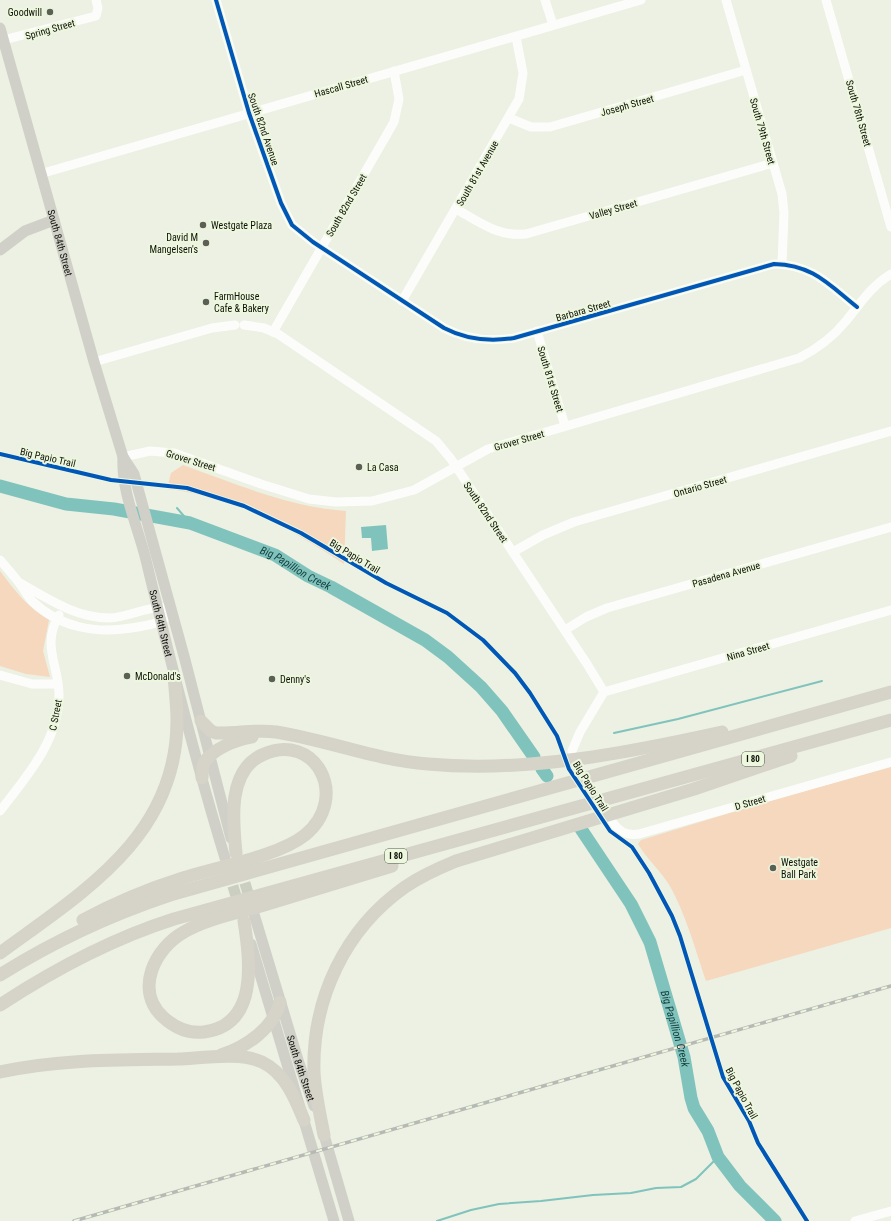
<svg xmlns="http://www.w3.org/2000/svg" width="891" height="1221" viewBox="0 0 891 1221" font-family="'Roboto Condensed',sans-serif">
<rect width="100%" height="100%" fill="#ecf1e3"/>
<!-- green -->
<g fill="#f5d8bd">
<path d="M183,465C236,484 289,507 346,511L344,564C291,528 231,496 167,489L171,473Z"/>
<path d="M0,571C15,591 27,607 49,620L43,651L50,677L26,674L0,666Z"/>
<path d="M891,767V928L706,981C696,951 684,909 668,883C659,869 646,858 638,844L641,840L779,798Z"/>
</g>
<!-- water -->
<polygon fill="#80c3bc" points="386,525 388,549 372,551 371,538 362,538 361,527"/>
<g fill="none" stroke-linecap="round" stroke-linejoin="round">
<!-- stream -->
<g stroke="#80c3bc" stroke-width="2">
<polyline points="177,508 190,523"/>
<polyline points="614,733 678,719 822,681"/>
<polyline points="437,1221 471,1210 499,1204 541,1201 593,1195 631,1193 656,1188 681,1187 696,1179 718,1157"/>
</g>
<!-- river -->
<g stroke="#80c3bc" stroke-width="13">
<path id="s1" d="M0,486L66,504L114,509L190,523L275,555L308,576L331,587L425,640L448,657L481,687L502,711L534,757"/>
<polyline points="542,769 547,776"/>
<path id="s2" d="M581,829L631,904L650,942L684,1057L691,1098L694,1108L708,1131L718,1157L740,1186L775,1221"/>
</g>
<!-- minor-tunnel -->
<polyline stroke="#cbcfc2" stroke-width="9" stroke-dasharray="9 4.5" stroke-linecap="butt" points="577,767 610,819"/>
<!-- major-tunnel -->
<g stroke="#cbcfc2" stroke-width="11" stroke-dasharray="11 5.5" stroke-linecap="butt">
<polyline points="240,867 252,906"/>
<polyline points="228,870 240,909"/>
</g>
<!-- minor -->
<g stroke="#fcfdfb" stroke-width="9">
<path d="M216,0L249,113L281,203L292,225L313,242L444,328C467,340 489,342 514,338L774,264C813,265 828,284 857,307"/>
<polyline points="545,0 553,25"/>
<polyline points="726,0 782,194 784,213 782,264"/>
<polyline points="826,0 891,227"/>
<polyline points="0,41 96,16 98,8 96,0"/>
<polyline points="509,118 531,127 550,127 746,70"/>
<polyline points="40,174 641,0"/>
<path d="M456,209C479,222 498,237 526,234L773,163"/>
<polyline points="402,301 519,99 523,73 516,37"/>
<polyline points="244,325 264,328 278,334 436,441 451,459 587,664 604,692"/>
<polyline points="537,331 565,426"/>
<polyline points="273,332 394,122 399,99 394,71"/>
<polyline points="94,362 212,328 235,325"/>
<path d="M123,457L150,451L174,453L261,484L309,499L336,502L372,501L414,490L488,449L799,358C817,349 833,337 846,321C860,304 871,286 891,274"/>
<polyline points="513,552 543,535 574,522 891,431"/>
<path d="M0,560C7,568 13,575 20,584C24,589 27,596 32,601C59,627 95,634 131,628C145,626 162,624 172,612C170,611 167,608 164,608C152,605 125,618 110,618C76,618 48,599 20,583"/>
<polyline points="565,630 586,617 607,608 891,527"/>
<polyline points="0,675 32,684 57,684"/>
<polyline points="604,692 891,610"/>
<polyline points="572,751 580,732 604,692"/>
<path d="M0,811C26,777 59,741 59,695C59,665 41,646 59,615"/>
<path d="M611,820C618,831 626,836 639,834L891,762"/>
<polyline points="855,1221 891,1211"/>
</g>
<!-- major -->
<g stroke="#d0d0c8" stroke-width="11">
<path id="s3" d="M0,28L94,362L123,457L134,474L184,656L231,838"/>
<polyline points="0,250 25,231 54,220"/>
<path id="s4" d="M123,457C121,491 138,527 146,560C170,660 195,760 225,858"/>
<path id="s5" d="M254,914L299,1063L314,1106"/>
<polyline points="251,944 334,1221"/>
<polyline points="322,1128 349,1221"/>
</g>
<!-- highway -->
<g stroke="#d6d3c9" stroke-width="13">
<path d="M201,721L211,731L216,733C236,734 256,729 276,732C327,740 376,760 428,764C525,773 627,753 722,732"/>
<path d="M202,778C202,772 202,765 206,760C217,747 237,740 252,737"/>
<path d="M83,920C115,903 148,889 183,878C217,867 279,856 305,835C351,797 315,730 262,755C227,771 233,822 236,853"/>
<path d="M244,921C250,960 259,1025 204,1032C188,1034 175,1028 163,1017C134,990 155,948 184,932C208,918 238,913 264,905C307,892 350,879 392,866"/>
<path d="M0,953C83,892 178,836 177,719C177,705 175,690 174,676"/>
<path d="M0,975C54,941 110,915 170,895L891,692"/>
<path d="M0,1005C55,969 111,939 174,919L891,720"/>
<path d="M221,1055C245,1048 274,1028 280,1002"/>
<path d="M0,1072C58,1059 119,1060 178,1059C202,1058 241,1052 262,1062C285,1073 295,1098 304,1120"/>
<path d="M324,1135C320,1114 315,1093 314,1072C312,999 345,929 405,887C421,876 439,868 456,861L694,789L791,756"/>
</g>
<!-- rail casing -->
<g stroke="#b7b9b5" stroke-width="3.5">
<polyline id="rail" points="74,1221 891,986"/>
</g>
<!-- rail -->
<use href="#rail" stroke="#edf7dd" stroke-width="2" stroke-dasharray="6" stroke-linecap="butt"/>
<!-- cycleway casing -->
<g stroke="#edf7dd" stroke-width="6">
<g id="cycleway">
<path d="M216,0L249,113L281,203L292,225L313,242L444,328C467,340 489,342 514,338L774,264C813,265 828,284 857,307"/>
<polyline points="0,454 111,480 187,488 244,506 301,533 386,583 447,613 483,640 515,673 530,693 557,736 569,769 610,831 632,847 649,873 672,916 680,936 723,1077 749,1121 758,1143 807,1221"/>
</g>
</g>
<!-- cycleway -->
<use href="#cycleway" stroke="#0057b8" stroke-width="4"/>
</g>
<!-- markers -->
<g fill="#5c5f55" stroke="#edf7dd" stroke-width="1.5">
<circle cx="50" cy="12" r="4"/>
<circle cx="203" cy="225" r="4"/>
<circle cx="206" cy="243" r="4"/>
<circle cx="206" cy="302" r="4"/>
<circle cx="359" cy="467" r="4"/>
<circle cx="127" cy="676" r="4"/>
<circle cx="272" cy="679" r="4"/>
<circle cx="773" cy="868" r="4"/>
</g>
<g text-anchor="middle" stroke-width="4" stroke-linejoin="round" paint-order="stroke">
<!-- shield labels -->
<g fill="#edf7dd" stroke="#515648" stroke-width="1">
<rect x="742" y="752" width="22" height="14" rx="3"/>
<rect x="385" y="849" width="22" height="14" rx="3"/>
</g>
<g font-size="9" font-weight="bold" fill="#0e1108">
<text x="753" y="762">I 80</text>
<text x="396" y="859">I 80</text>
</g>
<!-- poi labels -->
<g font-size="10" fill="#0e1108" stroke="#edf7dd" text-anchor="start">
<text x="42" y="16" text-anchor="end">Goodwill</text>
<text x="211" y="229">Westgate Plaza</text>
<text x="198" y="241" text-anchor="end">David M<tspan x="198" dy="12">Mangelsen's</tspan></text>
<text x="214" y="300">FarmHouse<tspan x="214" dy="12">Cafe &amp; Bakery</tspan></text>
<text x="367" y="471">La Casa</text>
<text x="135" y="680">McDonald's</text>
<text x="280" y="683">Denny's</text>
<text x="781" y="866">Westgate<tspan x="781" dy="12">Ball Park</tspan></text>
</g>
<!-- street labels -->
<g font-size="10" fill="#0e1108" stroke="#edf7dd">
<text transform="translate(50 29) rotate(-16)" y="4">Spring Street</text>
<text transform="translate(341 86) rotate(-16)" y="4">Hascall Street</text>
<text transform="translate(627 105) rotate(-16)" y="4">Joseph Street</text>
<text transform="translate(859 113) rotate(74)" y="4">South 78th Street</text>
<text transform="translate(264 129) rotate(71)" y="4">South 82nd Avenue</text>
<text transform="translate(763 131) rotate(74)" y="4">South 79th Street</text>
<text transform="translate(477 173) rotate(-60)" y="4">South 81st Avenue</text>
<text transform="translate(346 205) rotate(-60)" y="4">South 82nd Street</text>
<text transform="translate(613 209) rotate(-16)" y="4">Valley Street</text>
<text dy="4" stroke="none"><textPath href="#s3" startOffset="223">South 84th Street</textPath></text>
<text transform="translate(583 310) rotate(-16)" y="4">Barbara Street</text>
<text transform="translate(551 379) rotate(73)" y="4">South 81st Street</text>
<text transform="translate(519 440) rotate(-16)" y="4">Grover Street</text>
<text transform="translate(48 457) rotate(13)" y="4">Big Papio Trail</text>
<text transform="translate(191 460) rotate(17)" y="4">Grover Street</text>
<text transform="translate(700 486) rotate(-16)" y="4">Ontario Street</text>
<text transform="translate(486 512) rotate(56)" y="4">South 82nd Street</text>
<text transform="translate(355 556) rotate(31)" y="4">Big Papio Trail</text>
<text transform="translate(726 574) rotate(-16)" y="4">Pasadena Avenue</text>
<text dy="4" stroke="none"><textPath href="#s4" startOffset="171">South 84th Street</textPath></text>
<text transform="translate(748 651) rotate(-16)" y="4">Nina Street</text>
<text transform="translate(55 715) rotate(-79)" y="4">C Street</text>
<text transform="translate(591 786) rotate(58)" y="4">Big Papio Trail</text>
<text transform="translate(750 802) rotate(-16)" y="4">D Street</text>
<text dy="4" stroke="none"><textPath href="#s5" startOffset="161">South 84th Street</textPath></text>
<text transform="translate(742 1093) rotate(62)" y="4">Big Papio Trail</text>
</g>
<!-- water labels -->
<g font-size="11" font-style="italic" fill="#113d3c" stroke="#edf7dd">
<text dy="4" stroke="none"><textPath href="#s1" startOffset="309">Big Papillion Creek</textPath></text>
<text dy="4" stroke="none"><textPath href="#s2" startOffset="223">Big Papillion Creek</textPath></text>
</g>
</g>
</svg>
